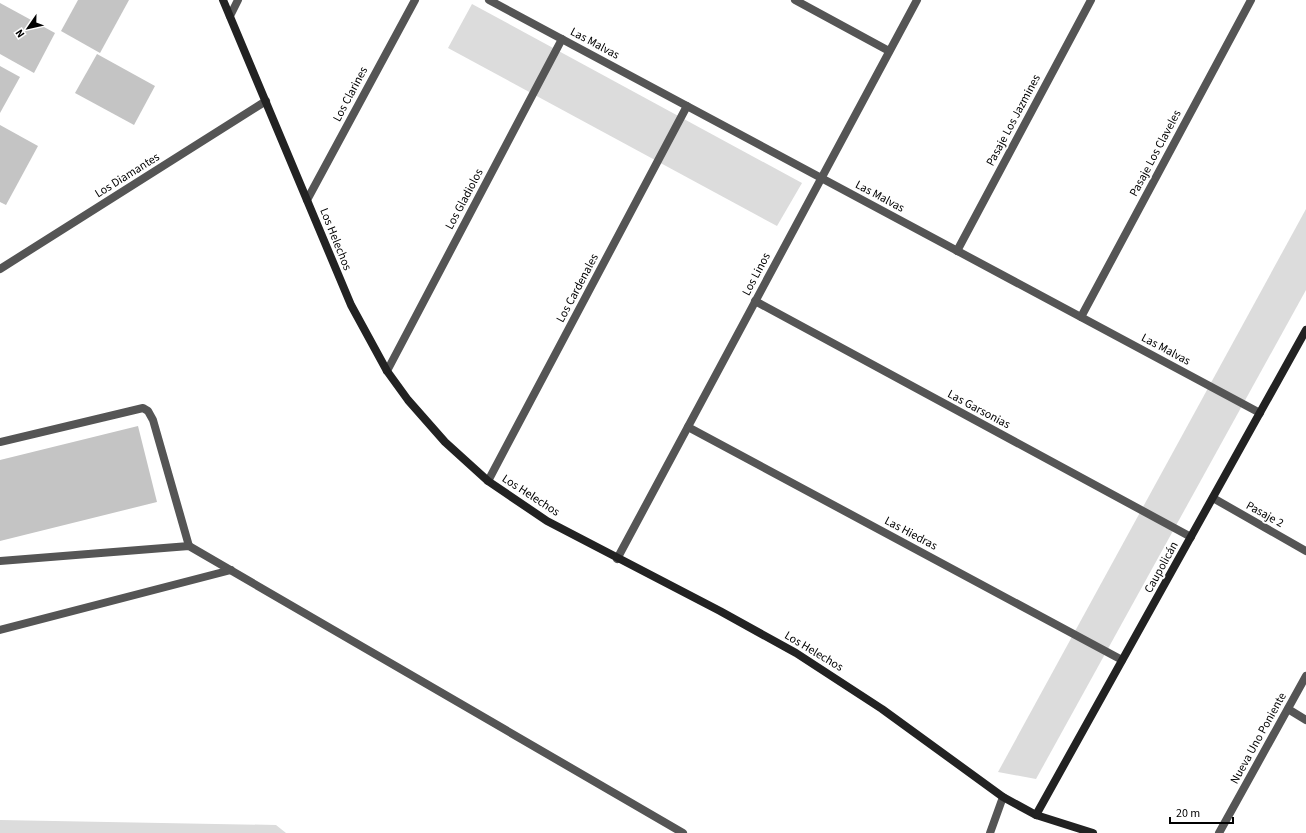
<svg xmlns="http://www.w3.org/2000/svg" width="1306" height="833" viewBox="0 0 1306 833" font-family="'Source Sans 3',sans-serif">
<rect width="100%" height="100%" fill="#fff"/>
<!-- green -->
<g fill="#dcdcdc">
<polygon points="472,4 802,183 777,226 448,48"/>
<polygon points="1306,209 1306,290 1036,779 998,772"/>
<polygon points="0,820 276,825 286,833 0,833"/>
</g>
<!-- building -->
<g fill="#c4c4c4">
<polygon points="78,0 129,0 100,53 61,31"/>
<polygon points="0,3 55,33 34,73 0,54"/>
<polygon points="97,54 155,86 134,125 75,93"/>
<polygon points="0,66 20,77 0,113"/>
<polygon points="0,125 38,146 6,205 0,202"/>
<polygon points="138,426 157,502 0,541 0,460"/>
</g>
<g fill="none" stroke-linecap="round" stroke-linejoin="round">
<!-- lane -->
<g stroke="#555" stroke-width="8">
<polyline points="0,442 143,408 148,411 153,420 189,546"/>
<polyline points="0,561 189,546 683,833"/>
<polyline points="0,630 231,570"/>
<polyline points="990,833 1003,797"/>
</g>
<!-- street -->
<g stroke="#555" stroke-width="8">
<polyline points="489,0 1260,413"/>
<polyline points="795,0 889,51"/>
<polyline points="230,16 238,0"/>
<polyline points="307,200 415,0"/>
<polyline points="957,251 1091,0"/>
<polyline points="0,269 266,101"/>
<polyline points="755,301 1191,537"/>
<polyline points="1081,317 1251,0"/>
<polyline points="387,371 562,39"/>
<polyline points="688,427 1122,660"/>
<polyline points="488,481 687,106"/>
<polyline points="1213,498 1306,551"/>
<polyline points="617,559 917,0"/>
<polyline points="1288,709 1306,720"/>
<polyline points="1219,833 1306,676"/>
</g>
<!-- secondary -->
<g stroke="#222" stroke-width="8">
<polyline points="223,0 351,305 387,371 408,400 445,442 488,481 547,521 720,611 796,653 882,709 1003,797 1036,815 1093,833"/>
<polyline points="1036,815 1306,330"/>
</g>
</g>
<g text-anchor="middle" stroke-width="4" stroke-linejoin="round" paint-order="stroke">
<!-- street labels -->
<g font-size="12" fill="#000" stroke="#fff">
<text transform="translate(595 43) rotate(28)" y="4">Las Malvas</text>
<text transform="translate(350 94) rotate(-62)" y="4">Los Clarines</text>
<text transform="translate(1013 120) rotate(-62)" y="4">Pasaje Los Jazmines</text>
<text transform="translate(1155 153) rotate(-62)" y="4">Pasaje Los Claveles</text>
<text transform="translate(127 175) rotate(-32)" y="4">Los Diamantes</text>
<text transform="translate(880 196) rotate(28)" y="4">Las Malvas</text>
<text transform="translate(464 199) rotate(-62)" y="4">Los Gladiolos</text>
<text transform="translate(336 239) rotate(68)" y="4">Los Helechos</text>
<text transform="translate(756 274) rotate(-62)" y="4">Los Linos</text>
<text transform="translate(577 288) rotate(-62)" y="4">Los Cardenales</text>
<text transform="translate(1166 349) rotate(28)" y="4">Las Malvas</text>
<text transform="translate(979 409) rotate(28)" y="4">Las Garsonias</text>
<text transform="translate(531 495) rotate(33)" y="4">Los Helechos</text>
<text transform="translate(1265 514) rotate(29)" y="4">Pasaje 2</text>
<text transform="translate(911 533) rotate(28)" y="4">Las Hiedras</text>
<text transform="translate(1161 567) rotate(-61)" y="4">Caupolicán</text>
<text transform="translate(814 651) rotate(31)" y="4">Los Helechos</text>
<text transform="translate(1258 738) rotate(-61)" y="4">Nueva Uno Poniente</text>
</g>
</g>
<!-- north arrow -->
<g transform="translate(28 28) rotate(236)" stroke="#ffffff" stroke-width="3" paint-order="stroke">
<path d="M0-3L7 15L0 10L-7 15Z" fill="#000000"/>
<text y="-6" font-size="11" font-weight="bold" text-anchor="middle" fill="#000000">N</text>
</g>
<!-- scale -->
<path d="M1170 817v6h63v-6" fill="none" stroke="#000000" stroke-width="2"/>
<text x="1176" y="817" font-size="12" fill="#000000" stroke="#ffffff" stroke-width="3" paint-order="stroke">20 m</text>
</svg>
